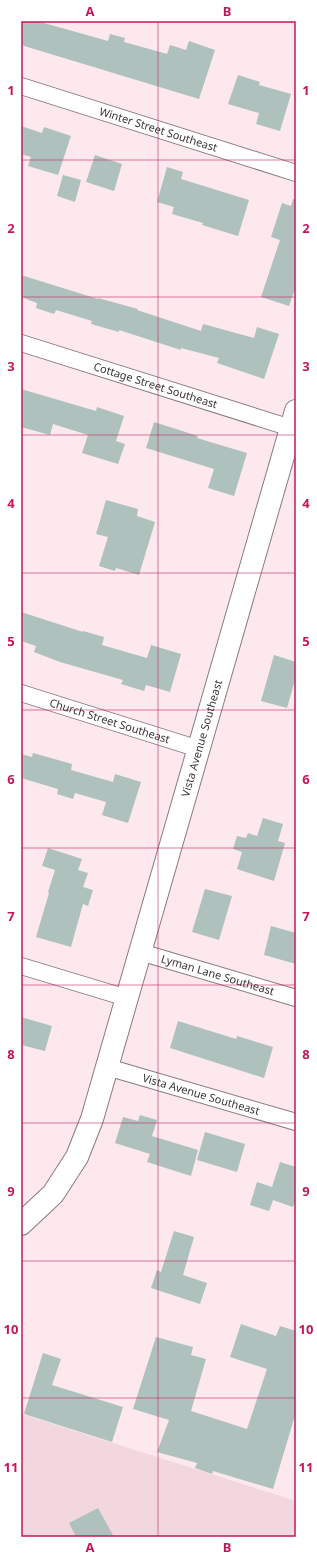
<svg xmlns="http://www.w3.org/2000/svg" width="317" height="1558" viewBox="0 0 317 1558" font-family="'Noto Sans',sans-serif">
<rect width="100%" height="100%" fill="#fce8ed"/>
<!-- built -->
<polygon fill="#f2d7de" points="21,1414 296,1501 296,1537 21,1537"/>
<!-- building -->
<g fill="#aec1bd">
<polygon points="21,21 37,21 108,41 110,34 125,38 124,42 167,54 170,45 186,50 189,41 215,50 199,99 21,45"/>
<polygon points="238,75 260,82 259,85 291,94 280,131 256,124 259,113 228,104"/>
<polygon points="21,126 42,133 44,127 71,136 58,175 28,166 31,157 21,154"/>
<polygon points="95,155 122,164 114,191 86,182"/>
<polygon points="167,167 183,172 181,179 249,200 238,236 202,225 203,223 172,214 174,207 157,202"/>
<polygon points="63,175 81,180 75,202 57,196"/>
<polygon points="293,199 296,200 296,286 289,306 261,297 280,240 271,237 282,203 291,206"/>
<polygon points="21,275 98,299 98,298 138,309 137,310 201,331 203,324 254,338 257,327 279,334 264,379 217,363 219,358 181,348 181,350 119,330 119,332 91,324 92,321 56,310 54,314 36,308 37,303 21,297"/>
<polygon points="21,389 96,411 97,407 124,416 116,441 125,444 118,464 82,453 88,435 53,424 50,435 21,427"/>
<polygon points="154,422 198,436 197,438 247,453 234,496 208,488 214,469 146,448"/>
<polygon points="106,500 138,509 137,516 155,522 139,575 116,568 115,571 99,566 108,537 96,534"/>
<polygon points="21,612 83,632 83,631 104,637 102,645 147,658 151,645 181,654 170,692 146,685 144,691 121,684 123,680 60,662 34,652 36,646 21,641"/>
<polygon points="274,655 296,662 296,676 287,708 261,701"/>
<polygon points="33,753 72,764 71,770 113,782 115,774 141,782 128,823 102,815 106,802 75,793 73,799 57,794 58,789 21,778 21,754 32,757"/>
<polygon points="263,818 283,824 278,841 285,843 274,881 237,869 242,852 233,849 237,836 246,838 248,833 257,836"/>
<polygon points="48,848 82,859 78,870 88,873 83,887 93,890 88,906 83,904 71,947 36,937 49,893 48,892 55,870 42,866"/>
<polygon points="205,889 232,896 219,940 192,932"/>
<polygon points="271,926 296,933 296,964 264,955"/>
<polygon points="21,1017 52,1026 45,1051 21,1045"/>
<polygon points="178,1021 236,1039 237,1036 273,1047 264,1078 170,1048"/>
<polygon points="140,1115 157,1120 152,1136 198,1150 191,1176 147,1162 150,1154 115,1143 123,1117 138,1121"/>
<polygon points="205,1132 245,1144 237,1172 197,1160"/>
<polygon points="280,1162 296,1167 296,1198 293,1207 273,1200 269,1211 250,1205 257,1182 272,1187"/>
<polygon points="174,1231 194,1237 183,1275 207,1283 200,1304 151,1288 157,1270 161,1272"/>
<polygon points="241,1324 276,1336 280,1326 296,1331 296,1412 273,1489 213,1471 212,1474 195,1468 197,1463 157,1452 169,1420 133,1409 156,1337 193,1347 191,1355 206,1359 191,1411 247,1429 267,1369 230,1357"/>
<polygon points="43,1353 61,1359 52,1385 123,1407 112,1442 24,1414"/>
<polygon points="98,1508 114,1537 76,1537 69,1523"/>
</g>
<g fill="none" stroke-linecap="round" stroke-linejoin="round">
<!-- minor casing -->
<g stroke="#8b7a7e" stroke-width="18">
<g id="minor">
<path id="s1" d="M21,86L296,173"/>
<path id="s2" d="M21,343L291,428"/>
<path id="s3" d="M21,693L199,749"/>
<path id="s4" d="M140,952L296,998"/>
<polyline points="21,966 127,998"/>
<path id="s5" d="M107,1067L296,1122"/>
</g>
</g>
<!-- secondary casing -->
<g stroke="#8b7a7e" stroke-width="24">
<g id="secondary">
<path id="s6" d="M21,1224L53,1194L77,1157L92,1119L296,411"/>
</g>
</g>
<!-- minor -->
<use href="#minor" stroke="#fff" stroke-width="16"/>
<!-- secondary -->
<use href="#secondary" stroke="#fff" stroke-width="22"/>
</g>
<!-- grid -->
<path fill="none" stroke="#c2185b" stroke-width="1" stroke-opacity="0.55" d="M158,21V1537M21,160H296M21,297H296M21,435H296M21,573H296M21,710H296M21,848H296M21,985H296M21,1123H296M21,1261H296M21,1398H296"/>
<g text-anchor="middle" stroke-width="3.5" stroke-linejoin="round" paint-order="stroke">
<!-- street labels -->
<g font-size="11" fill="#3a3335" stroke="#fff">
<text dy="4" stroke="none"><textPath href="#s1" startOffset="144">Winter Street Southeast</textPath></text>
<text dy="4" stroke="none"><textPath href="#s2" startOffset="141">Cottage Street Southeast</textPath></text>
<text dy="4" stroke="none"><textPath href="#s3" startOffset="93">Church Street Southeast</textPath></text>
<text dy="4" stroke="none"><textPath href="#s6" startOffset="525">Vista Avenue Southeast</textPath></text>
<text dy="4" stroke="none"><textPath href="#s4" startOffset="81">Lyman Lane Southeast</textPath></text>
<text dy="4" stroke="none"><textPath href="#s5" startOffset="98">Vista Avenue Southeast</textPath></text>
</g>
</g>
<!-- border -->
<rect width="317" height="1558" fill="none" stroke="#ffffff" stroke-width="44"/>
<rect x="22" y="22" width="273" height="1514" fill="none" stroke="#c2185b" stroke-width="1.5"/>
<g font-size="13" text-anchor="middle" font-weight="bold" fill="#c2185b">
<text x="90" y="16">A</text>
<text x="227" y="16">B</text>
<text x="11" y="95">1</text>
<text x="306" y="95">1</text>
<text x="11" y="233">2</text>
<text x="306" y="233">2</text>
<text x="11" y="371">3</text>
<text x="306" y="371">3</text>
<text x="11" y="508">4</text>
<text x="306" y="508">4</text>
<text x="11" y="646">5</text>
<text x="306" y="646">5</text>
<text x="11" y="784">6</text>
<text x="306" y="784">6</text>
<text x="11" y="921">7</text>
<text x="306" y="921">7</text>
<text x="11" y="1059">8</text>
<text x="306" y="1059">8</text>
<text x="11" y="1196">9</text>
<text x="306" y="1196">9</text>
<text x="11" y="1334">10</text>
<text x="306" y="1334">10</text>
<text x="11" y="1472">11</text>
<text x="306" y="1472">11</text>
<text x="90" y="1552">A</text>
<text x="227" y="1552">B</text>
</g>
</svg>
